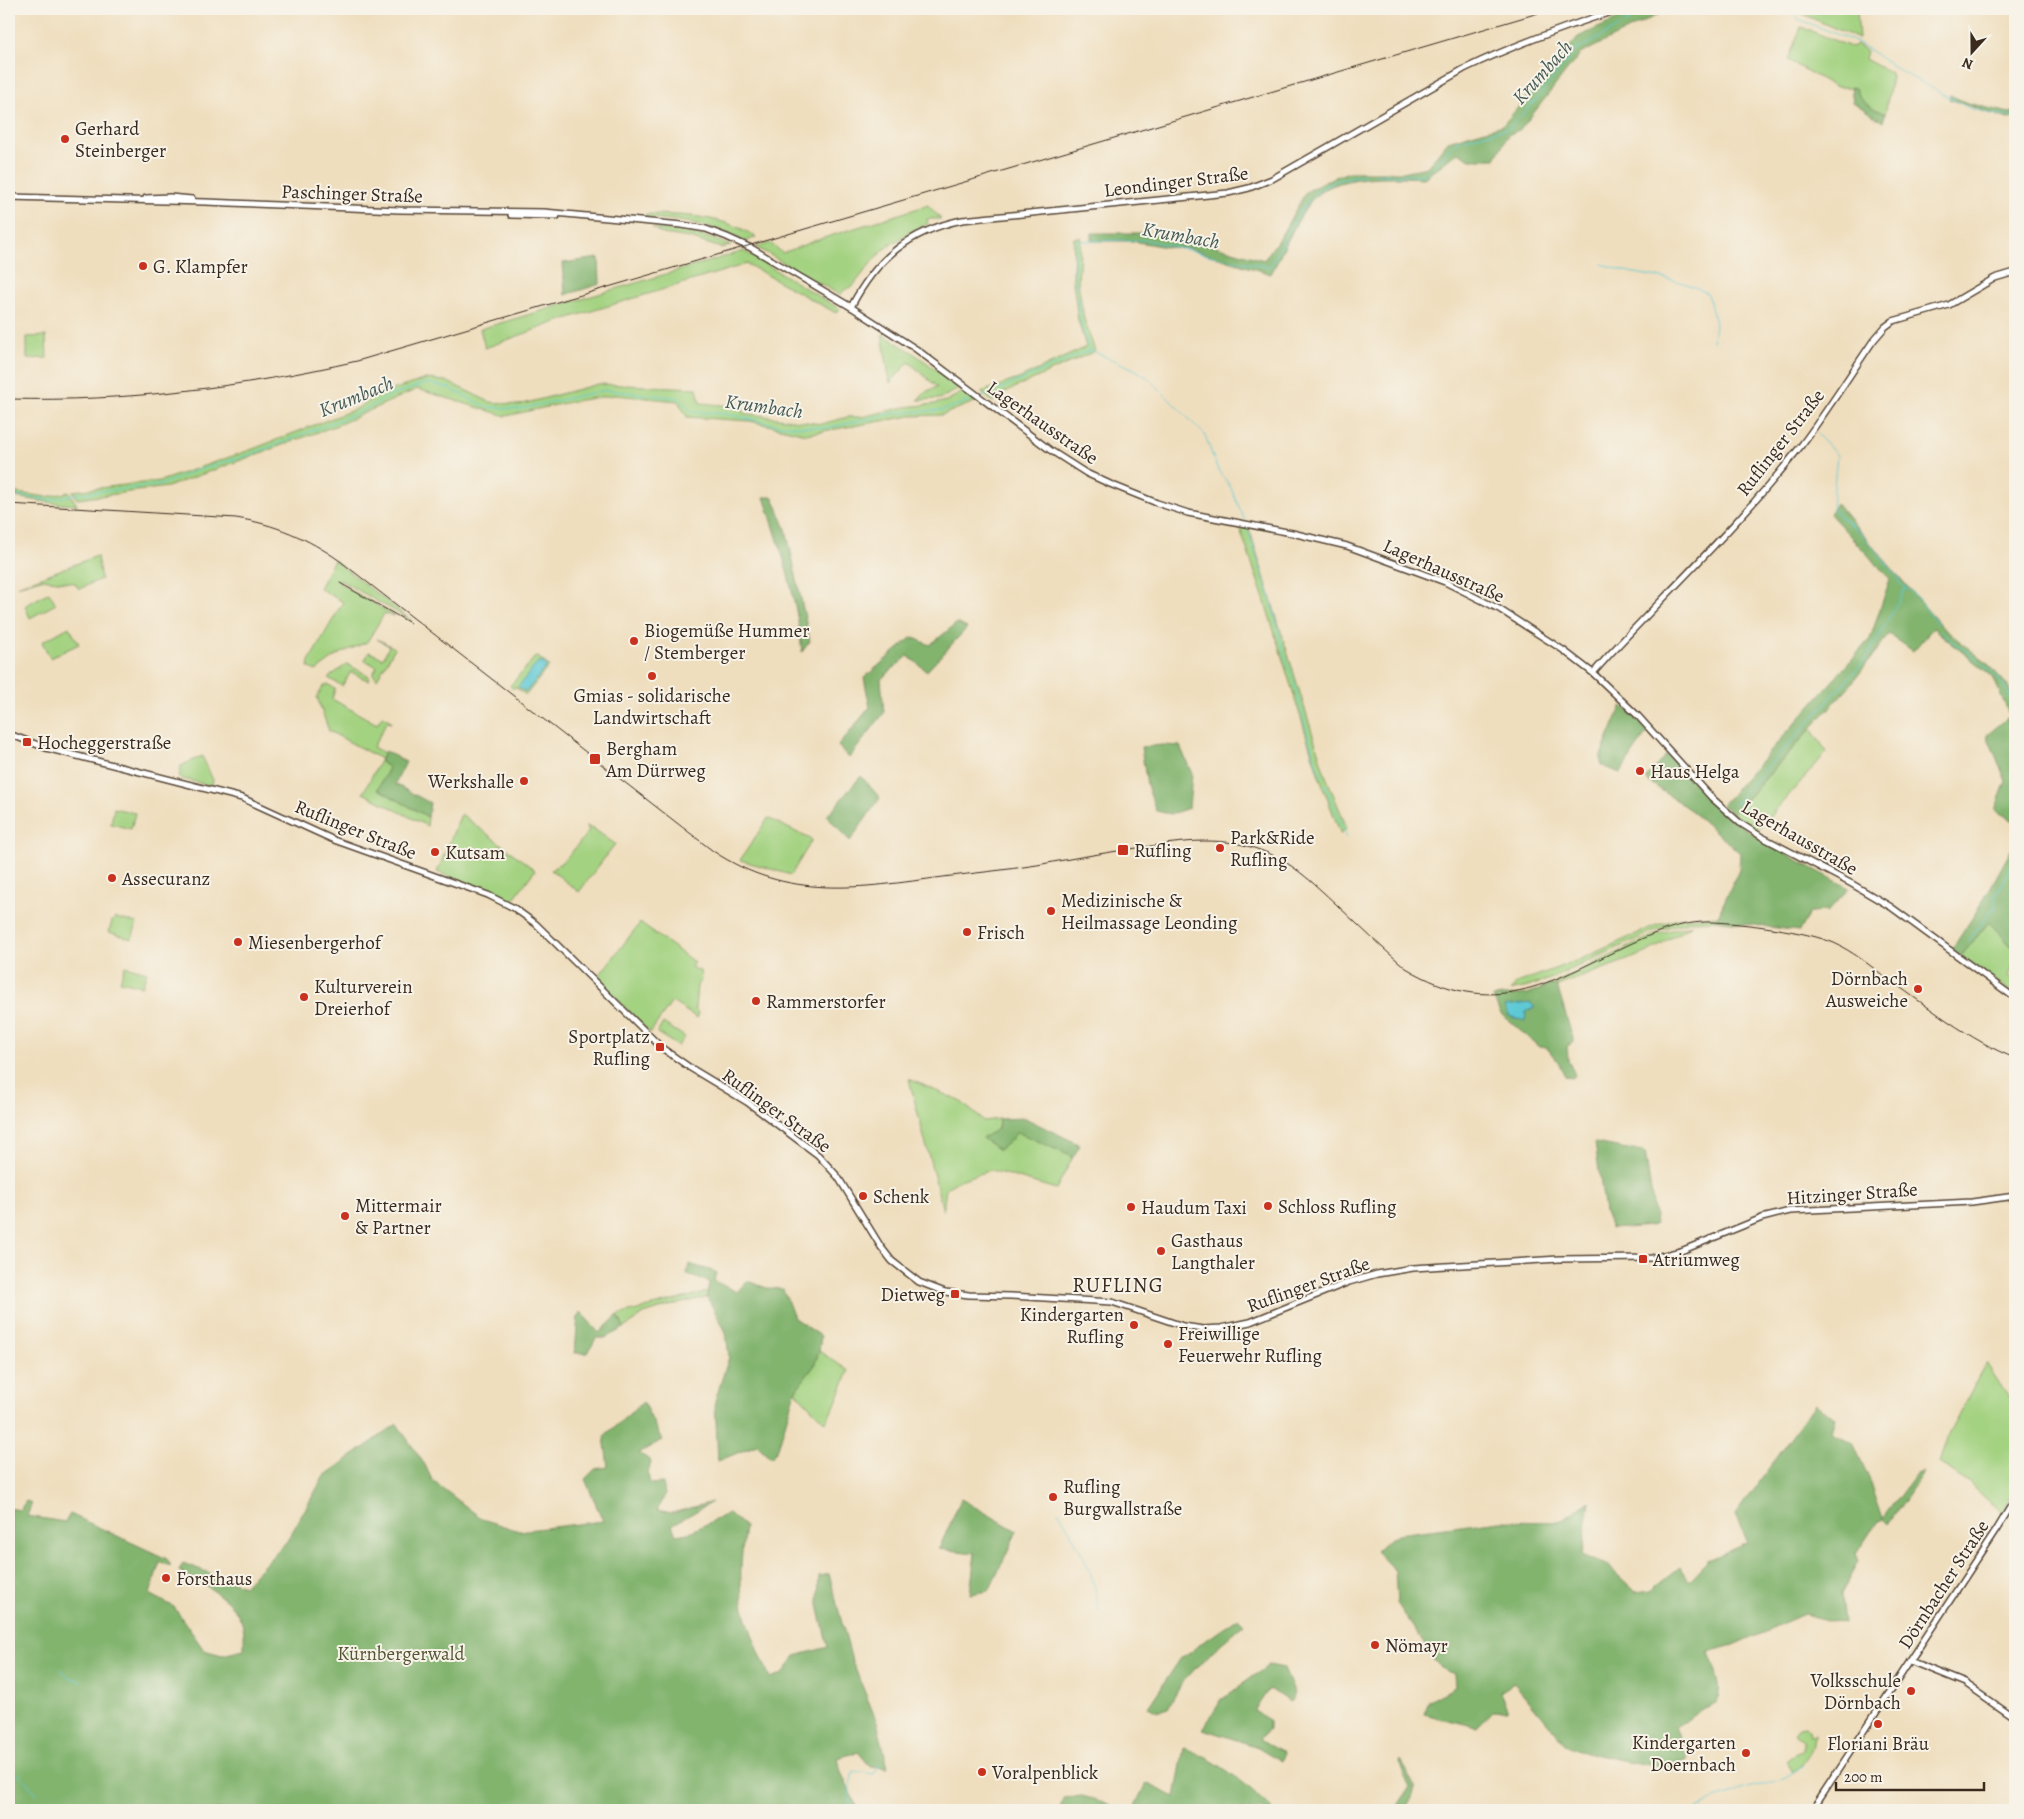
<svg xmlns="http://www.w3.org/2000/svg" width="2024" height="1819" viewBox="0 0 2024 1819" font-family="Alegreya,serif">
<rect width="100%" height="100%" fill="#f7f3e8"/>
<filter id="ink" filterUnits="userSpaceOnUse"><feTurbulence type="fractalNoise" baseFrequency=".02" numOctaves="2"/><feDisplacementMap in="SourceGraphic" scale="10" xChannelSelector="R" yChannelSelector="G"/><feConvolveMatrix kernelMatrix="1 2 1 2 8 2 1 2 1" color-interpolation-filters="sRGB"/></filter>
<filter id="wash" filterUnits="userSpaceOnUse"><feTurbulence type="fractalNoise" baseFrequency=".0096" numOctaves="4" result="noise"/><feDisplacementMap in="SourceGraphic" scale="20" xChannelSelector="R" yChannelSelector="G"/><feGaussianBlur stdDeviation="1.12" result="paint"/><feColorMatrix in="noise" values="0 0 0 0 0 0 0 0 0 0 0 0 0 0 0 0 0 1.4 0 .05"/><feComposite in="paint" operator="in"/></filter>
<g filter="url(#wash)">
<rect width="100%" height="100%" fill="#efdebe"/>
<!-- green -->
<g fill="#a3d280" stroke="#6f7e4f">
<polygon points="1796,9 1857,9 1859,39 1798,12"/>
<polygon points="1801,27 1851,47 1857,44 1867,51 1865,59 1891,73 1892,77 1885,114 1865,104 1853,87 1835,87 1788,60"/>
<polygon points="928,205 941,219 927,219 928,224 910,232 887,247 875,258 853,286 844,290 840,295 756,247 770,243 783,253 814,241"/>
<path d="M646,214C684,215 723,215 756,237L745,242C712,224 682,220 645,218Z"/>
<path d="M652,228C680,231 706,235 731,246L721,248L690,238L663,234Z"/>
<polygon points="1081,237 1078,282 1084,319 1095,351 999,395 993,402 981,392 1021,378 1086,347 1078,320 1073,281 1074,238"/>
<polygon points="744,251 840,309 836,313 747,264 562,320 485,348 480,329"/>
<polygon points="882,334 912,352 960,387 959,389 939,399 918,400 927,391 937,387 909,362 890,383"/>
<polygon points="46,336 47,358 27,359 27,337"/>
<polygon points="426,379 446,381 490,402 519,405 598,384 697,388 700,403 742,407 743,413 821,424 848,417 861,417 905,407 934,404 946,401 965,391 977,401 942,415 911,416 806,434 750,421 687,417 678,401 615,395 574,401 506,416 417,389 340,424 167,487 77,499 73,491 160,481 253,449 358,408 380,394"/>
<polygon points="9,492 47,497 69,492 77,505 60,504 9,496"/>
<polygon points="1239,526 1249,528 1325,774 1347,828 1341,835 1319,776 1264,599"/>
<polygon points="97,556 101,579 79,589 75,583 41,579 17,586"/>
<polygon points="334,560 412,621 340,580 339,583 395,616 384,614 367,642 339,654 316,671 308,667 309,661 343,602 319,588"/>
<polygon points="49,592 56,604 30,618 25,606"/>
<polygon points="69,627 79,644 50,658 42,642"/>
<polygon points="377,639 395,648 377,679 373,674 377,667 365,660 369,652 383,658 389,646"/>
<polygon points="535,657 538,657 549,666 526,695 515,687 513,689 510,686"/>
<polygon points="347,664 369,676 369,681 351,672 342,686 328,678"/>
<polygon points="328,684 335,689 332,699 377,724 382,716 391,721 391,723 387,722 373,747 384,753 381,759 382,763 389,768 378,789 428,817 427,826 363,793 381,759 329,731 317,697 323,687"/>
<polygon points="1811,729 1827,752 1757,831 1733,814"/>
<polygon points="202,756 213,780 212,786 179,778 181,766"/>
<polygon points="114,808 135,813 131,829 111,824"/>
<polygon points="461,814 535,870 512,901 437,872"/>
<polygon points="768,818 812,840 791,875 740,860"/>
<path d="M585,826L594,829L615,844L579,892L551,870C567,860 577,846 589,830Z"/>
<polygon points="1718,916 1716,920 1691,921 1654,931 1550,979 1528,987 1510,991 1517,983 1581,959 1654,926 1681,918"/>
<polygon points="115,918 137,923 132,939 109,932 112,921"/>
<polygon points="1989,922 2015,950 2015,960 2009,976 2015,980 2015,995 1961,956"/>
<polygon points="640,923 694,962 691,967 700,971 701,981 697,985 695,1009 699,1014 697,1018 672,1002 650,1033 597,978"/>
<polygon points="1692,925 1646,953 1557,986 1550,985 1656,934"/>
<polygon points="125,966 147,972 142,986 120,981"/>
<polygon points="663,1023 685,1037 678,1046 657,1033"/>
<polygon points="909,1079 960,1101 984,1121 999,1119 998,1129 1009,1142 1017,1131 1073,1157 1056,1189 991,1170 960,1180 946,1188 943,1211"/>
<polygon points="707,1292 707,1297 669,1306 644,1314 624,1328 618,1315"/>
<polygon points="819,1351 849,1371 833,1409 825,1422 795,1391 814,1366"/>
<polygon points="1986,1363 2015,1407 2015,1488 2003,1514 1969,1483 1939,1463 1948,1435"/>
<path d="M1805,1726L1809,1730L1810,1735L1815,1734C1814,1752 1808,1763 1793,1772L1786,1761L1796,1753L1804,1750V1742L1794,1734L1799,1727Z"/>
</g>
<!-- forest -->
<g fill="#82b46e" stroke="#5e6f46">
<path d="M1640,9H1669L1580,54L1521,129L1508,135L1495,159H1470L1458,152L1424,178C1392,176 1331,173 1310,202C1294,224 1283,251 1271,274L1187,248L1167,247L1132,241H1091L1092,233H1146L1201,242L1264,260L1280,237L1306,192L1330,179L1349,172H1403L1427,167L1448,141L1503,125L1578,37Z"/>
<path d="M1851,87L1856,88C1860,103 1872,107 1885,114L1883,122L1853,102Z"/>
<polygon points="1950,95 1967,103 2009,113 2015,112 2015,118 2008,119 1949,99"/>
<polygon points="599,258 600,284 565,295 563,263"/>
<path d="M764,497H773L786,529L810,641L802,652C797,598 781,548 764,497Z"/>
<polygon points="1836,503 1942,627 1988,664 2007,685 2015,702 2015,822 1995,810 2006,781 1987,735 2010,716 1993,677 1933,628 1913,651 1889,634 1853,682 1733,814 1722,805 1870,639 1890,579 1830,514"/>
<polygon points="957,623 967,628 927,671 908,656 881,679 884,713 849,758 838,746 870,707 864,678 912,637 930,645"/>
<polygon points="1622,705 1648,731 1620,773 1601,765 1601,755"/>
<polygon points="1162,745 1180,746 1192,774 1189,808 1171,814 1156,811 1147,785 1141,747"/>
<polygon points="385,751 406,762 395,784 430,803 428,817 378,789 389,768 381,762 381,759"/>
<path d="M1668,753C1687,775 1706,799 1729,817C1766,845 1809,866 1849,888L1828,911L1810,912L1799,931L1716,920L1739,869L1740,853L1693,812L1645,779Z"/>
<polygon points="861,776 880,798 850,841 827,816"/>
<polygon points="2015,843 2015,950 1989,922 1961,956 1952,949 1982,903"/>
<polygon points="1550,985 1557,986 1574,1042 1567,1046 1568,1060 1575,1075 1571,1078 1565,1076 1558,1062 1547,1048 1539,1047 1500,1013 1493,997 1527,994"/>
<polygon points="1025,1118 1080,1145 1073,1157 1017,1132 1009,1142 999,1150 982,1138 998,1129 999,1119"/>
<polygon points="1595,1143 1645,1152 1656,1224 1652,1226 1611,1229 1605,1212"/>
<polygon points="689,1264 716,1272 714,1281 737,1292 747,1281 767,1288 783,1289 794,1318 821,1336 819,1351 814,1366 795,1391 778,1448 771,1458 757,1445 718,1461 715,1401 729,1357 726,1332 707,1297 709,1282 687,1275"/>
<polygon points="581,1312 599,1333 618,1315 624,1328 605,1338 596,1338 588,1353 575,1353 578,1316"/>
<path d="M643,1402L662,1440L639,1453L651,1461L648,1474L650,1484L663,1483L665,1495L657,1510L672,1513L712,1502L672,1525L676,1535L688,1533L729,1513L745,1527C742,1550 739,1573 742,1597C746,1625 760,1653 770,1678L783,1674L795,1656L828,1647L818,1605L819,1576L829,1574L852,1661L877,1722L888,1768L870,1766L858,1752L838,1758L841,1772L858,1810H9V1508L20,1510L26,1501L32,1503L27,1516L65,1522L70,1514L167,1559L171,1566L160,1562L150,1594L174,1607L204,1650L222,1655L244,1650C244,1642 245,1631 242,1623C234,1599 200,1582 179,1571L183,1563L244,1586L287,1541L324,1476L397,1424L425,1465L432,1480L482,1519L519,1531L603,1521L585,1479L595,1469L608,1467L604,1436Z"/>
<path d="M1815,1404L1835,1418L1831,1432L1854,1445L1871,1483L1883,1518L1915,1475L1924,1471L1888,1524L1883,1519L1877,1522L1856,1554L1859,1561L1841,1594L1844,1624L1804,1614L1733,1645L1708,1652C1712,1667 1728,1691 1713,1704L1675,1727L1688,1759L1666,1768L1586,1753L1566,1745L1514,1683L1500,1692L1508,1711L1493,1710L1477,1727L1424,1714L1429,1701L1455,1687L1454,1674L1440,1668L1397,1603L1395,1571L1376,1551L1390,1538L1398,1534L1500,1521L1560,1522L1590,1501L1582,1555L1607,1565L1636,1592L1651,1590L1680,1567L1688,1581L1708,1560L1748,1543L1735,1515Z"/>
<polygon points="961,1499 1017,1531 989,1591 970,1594 975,1553 939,1549"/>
<polygon points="1238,1618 1244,1624 1208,1655 1182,1683 1168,1708 1158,1712 1148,1707 1181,1658"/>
<polygon points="1269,1665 1284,1668 1295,1694 1290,1702 1269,1689 1254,1711 1269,1720 1269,1729 1260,1739 1283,1753 1281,1761 1258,1747 1203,1729 1222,1699"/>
<path d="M1184,1748C1219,1760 1247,1785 1274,1810H1133L1146,1783L1175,1797Z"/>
<path d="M1400,1761C1414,1785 1421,1786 1405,1810H1395L1410,1787L1399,1763Z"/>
<polygon points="1082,1796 1104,1802 1120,1810 1059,1810 1065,1798"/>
</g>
<!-- water -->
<g fill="#5dc9d5" stroke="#4c7a7a">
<polygon points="539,661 547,666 526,692 518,687"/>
<polygon points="1530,1003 1535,1007 1526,1012 1525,1021 1509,1016 1505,1006"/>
</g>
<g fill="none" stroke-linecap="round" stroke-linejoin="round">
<!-- stream -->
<g stroke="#5dc9d5" stroke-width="1">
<polyline points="1794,9 1798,19 1859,43 1902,72 1969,108 1991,114 2015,116"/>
<polyline points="1375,175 1425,175 1457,141 1509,128 1535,101 1575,51 1650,9"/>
<path d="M1602,264C1636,278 1676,274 1708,294L1715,323L1713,342"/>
<polyline points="1090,350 1134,369 1148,378 1205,435 1217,468 1230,486 1245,521"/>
<path d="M982,397L1090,350L1082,329L1074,275L1077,241L1146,240L1221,258L1270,267C1283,244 1298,209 1318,191C1330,180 1349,177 1365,175"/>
<polyline points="1817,434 1837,455 1832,507 1839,516 1858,530 1898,577 1899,582 1919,598 1937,624"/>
<polyline points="9,495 50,500 76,494 160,485 199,470 249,455 362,411 390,396 426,383 449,388 486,407 520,409 605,390 679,398 692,412 727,414 777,425 826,428 896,413 943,410 978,398"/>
<polyline points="1246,525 1270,597 1284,654 1293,680 1316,763 1322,777"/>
<path d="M1940,630C1966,656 2011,674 2015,715"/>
<polyline points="1325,784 1347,838"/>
<polyline points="1733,805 1866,659 1906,587"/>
<polyline points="1969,941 1991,910 1995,908 1995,896 2015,858"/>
<path d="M1058,1511C1076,1541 1097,1576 1099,1612"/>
<polyline points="60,1669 69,1677 81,1681"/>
<polyline points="17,1772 37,1794"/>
<polyline points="850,1810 850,1786 853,1771 874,1774 880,1763"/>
<polyline points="1696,1810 1714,1799 1784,1778 1804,1765"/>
</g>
</g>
</g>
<g filter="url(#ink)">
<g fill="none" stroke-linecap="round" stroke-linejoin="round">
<!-- minor casing -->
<g stroke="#564536" stroke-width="8">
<g id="minor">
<polyline points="9,197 205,202 399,210 544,212 682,225 706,229 727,237 751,248 851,307 916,349 1050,450 1086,473 1110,484 1157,503 1188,513 1292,533 1347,546 1445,582 1499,609 1563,650 1593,673 1638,716 1712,798 1740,823 1762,837 1852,884 1891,907 2015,998"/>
<polyline points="146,198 170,197 192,199"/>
<polyline points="511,215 557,216"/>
<path d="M851,307C876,259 909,231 962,220L1228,193L1249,188L1272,179L1464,69C1515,44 1567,26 1620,9"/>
<path d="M1593,673L1610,654C1674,586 1742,521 1800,447C1826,413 1849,376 1873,341L1885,327L1893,321L1949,305L1995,278L2015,272"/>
<polyline points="9,734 46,748 242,798 334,840 488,895 514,908 536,924 662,1048 689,1067 747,1102 818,1155 838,1177 881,1247 892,1261 919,1282 945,1292 969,1295 1011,1296 1112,1302 1183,1326 1203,1329 1221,1328 1250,1322 1349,1282 1377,1274 1413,1268 1559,1259 1652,1258 1681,1251 1762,1218 1790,1211 1972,1202 2015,1196"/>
<polyline points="1910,1661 1965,1683 2015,1718"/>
<polyline points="1812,1810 1997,1529 2015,1499"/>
</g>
</g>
<!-- minor -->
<use href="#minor" stroke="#fff" stroke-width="5"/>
<!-- rail -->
<g stroke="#3b2a1e" stroke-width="1">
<path d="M9,399C126,402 242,387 357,361L1552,9"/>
<path d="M9,504L236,518C274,524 308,538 340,561L713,851C788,901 860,888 943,877C974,873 1006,870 1037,865C1068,859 1098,854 1130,849C1174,843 1217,834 1260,850C1290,860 1313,883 1336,904C1359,926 1382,948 1406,968C1493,1020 1547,984 1628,945C1654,933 1682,921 1711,922C1743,923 1806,931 1834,943C1852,951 1868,964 1884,976C1923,1003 1972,1042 2015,1058"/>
<polyline points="340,583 410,623"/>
</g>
</g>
</g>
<!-- markers -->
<g fill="#c8321e" stroke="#f7f3e8" stroke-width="2">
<circle cx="65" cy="139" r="5"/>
<circle cx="143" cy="266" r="5"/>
<circle cx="634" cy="641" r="5"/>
<circle cx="652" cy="676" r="5"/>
<rect x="22" y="737" width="10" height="10" rx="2.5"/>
<rect x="589" y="753" width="12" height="12" rx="2.5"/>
<circle cx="1640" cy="771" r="5"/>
<circle cx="524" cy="781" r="5"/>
<circle cx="1220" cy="848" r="5"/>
<rect x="1117" y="844" width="12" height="12" rx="2.5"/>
<circle cx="435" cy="852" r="5"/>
<circle cx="112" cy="878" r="5"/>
<circle cx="1051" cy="911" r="5"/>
<circle cx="967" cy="932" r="5"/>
<circle cx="238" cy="942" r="5"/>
<circle cx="1918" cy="989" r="5"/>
<circle cx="304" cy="997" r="5"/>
<circle cx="756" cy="1001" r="5"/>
<rect x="655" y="1042" width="10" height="10" rx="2.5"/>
<circle cx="863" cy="1196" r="5"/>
<circle cx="1268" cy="1206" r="5"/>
<circle cx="1131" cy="1207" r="5"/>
<circle cx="345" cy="1216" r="5"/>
<circle cx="1161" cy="1251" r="5"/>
<rect x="1638" y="1254" width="10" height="10" rx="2.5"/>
<rect x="950" y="1289" width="10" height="10" rx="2.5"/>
<circle cx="1134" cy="1325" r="5"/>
<circle cx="1168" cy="1344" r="5"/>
<circle cx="1053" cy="1497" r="5"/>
<circle cx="166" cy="1578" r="5"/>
<circle cx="1375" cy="1645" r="5"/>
<circle cx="1911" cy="1691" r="5"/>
<circle cx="1878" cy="1724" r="5"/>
<circle cx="1746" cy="1753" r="5"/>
<circle cx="982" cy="1772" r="5"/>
</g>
<g text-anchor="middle" stroke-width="4" stroke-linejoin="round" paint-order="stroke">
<!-- poi labels -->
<g font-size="19" fill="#3b2a1e" stroke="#f7f3e8" text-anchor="start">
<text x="75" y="135">Gerhard<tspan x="75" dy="22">Steinberger</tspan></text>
<text x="153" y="273">G. Klampfer</text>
<text x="644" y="637">Biogemüße Hummer<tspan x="644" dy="22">/ Stemberger</tspan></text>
<text x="652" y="702" text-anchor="middle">Gmias - solidarische<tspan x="652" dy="22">Landwirtschaft</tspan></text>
<text x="37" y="749">Hocheggerstraße</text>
<text x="606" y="755">Bergham<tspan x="606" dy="22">Am Dürrweg</tspan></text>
<text x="1650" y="778">Haus Helga</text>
<text x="514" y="788" text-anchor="end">Werkshalle</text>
<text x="1230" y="844">Park&amp;Ride<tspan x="1230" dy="22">Rufling</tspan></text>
<text x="1134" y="857">Rufling</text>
<text x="445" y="859">Kutsam</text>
<text x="122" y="885">Assecuranz</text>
<text x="1061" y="907">Medizinische &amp;<tspan x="1061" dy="22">Heilmassage Leonding</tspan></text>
<text x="977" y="939">Frisch</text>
<text x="248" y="949">Miesenbergerhof</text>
<text x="1908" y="985" text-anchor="end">Dörnbach<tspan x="1908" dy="22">Ausweiche</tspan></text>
<text x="314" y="993">Kulturverein<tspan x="314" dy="22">Dreierhof</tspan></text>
<text x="766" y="1008">Rammerstorfer</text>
<text x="650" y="1043" text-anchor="end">Sportplatz<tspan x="650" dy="22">Rufling</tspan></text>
<text x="873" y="1203">Schenk</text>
<text x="355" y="1212">Mittermair<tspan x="355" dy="22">&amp; Partner</tspan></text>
<text x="1278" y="1213">Schloss Rufling</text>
<text x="1141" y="1214">Haudum Taxi</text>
<text x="1171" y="1247">Gasthaus<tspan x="1171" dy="22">Langthaler</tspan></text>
<text x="1653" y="1266">Atriumweg</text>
<text x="945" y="1301" text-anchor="end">Dietweg</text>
<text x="1124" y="1321" text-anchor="end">Kindergarten<tspan x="1124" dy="22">Rufling</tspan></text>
<text x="1178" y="1340">Freiwillige<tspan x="1178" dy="22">Feuerwehr Rufling</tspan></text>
<text x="1063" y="1493">Rufling<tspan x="1063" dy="22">Burgwallstraße</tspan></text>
<text x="176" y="1585">Forsthaus</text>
<text x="1385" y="1652">Nömayr</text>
<text x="1901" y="1687" text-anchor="end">Volksschule<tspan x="1901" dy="22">Dörnbach</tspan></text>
<text x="1736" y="1749" text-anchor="end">Kindergarten<tspan x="1736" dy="22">Doernbach</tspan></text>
<text x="1878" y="1750" text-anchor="middle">Floriani Bräu</text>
<text x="992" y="1779">Voralpenblick</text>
</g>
<!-- street labels -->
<g font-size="19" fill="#3b2a1e" stroke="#f7f3e8">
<text transform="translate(1176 181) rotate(-7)" y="7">Leondinger Straße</text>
<text transform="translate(352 193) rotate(2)" y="7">Paschinger Straße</text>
<text transform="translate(1043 422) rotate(35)" y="7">Lagerhausstraße</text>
<text transform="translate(1780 442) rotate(-52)" y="7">Ruflinger Straße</text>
<text transform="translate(1444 570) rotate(24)" y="7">Lagerhausstraße</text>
<text transform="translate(356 829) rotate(22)" y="7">Ruflinger Straße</text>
<text transform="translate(1800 837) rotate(30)" y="7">Lagerhausstraße</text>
<text transform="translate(777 1110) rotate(36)" y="7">Ruflinger Straße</text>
<text transform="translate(1852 1193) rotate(-4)" y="7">Hitzinger Straße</text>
<text transform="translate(1308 1284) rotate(-20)" y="7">Ruflinger Straße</text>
<text transform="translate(1943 1584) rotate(-57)" y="7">Dörnbacher Straße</text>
</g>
<!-- park labels -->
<g font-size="19" fill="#555436" stroke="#f7f3e8">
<text x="401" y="1660">Kürnbergerwald</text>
</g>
<!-- water labels -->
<g font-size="20" font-style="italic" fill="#455a55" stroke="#f7f3e8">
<text transform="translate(1542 72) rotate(-48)" y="7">Krumbach</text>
<text transform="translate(1181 235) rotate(10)" y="7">Krumbach</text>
<text transform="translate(356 396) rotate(-22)" y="7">Krumbach</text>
<text transform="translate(764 406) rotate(8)" y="7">Krumbach</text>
</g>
<!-- quarter labels -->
<g font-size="21" letter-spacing="1" fill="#3b2a1e" stroke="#f7f3e8">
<text x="1118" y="1292">RUFLING</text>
</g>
</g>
<!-- margin -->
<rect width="2024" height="1819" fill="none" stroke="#f7f3e8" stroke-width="30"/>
<!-- north arrow -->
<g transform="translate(1972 52) rotate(201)" stroke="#f7f3e8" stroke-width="4" paint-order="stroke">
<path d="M0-4L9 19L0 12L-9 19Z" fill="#3b2a1e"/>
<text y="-8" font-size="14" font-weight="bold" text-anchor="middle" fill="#3b2a1e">N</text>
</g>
<!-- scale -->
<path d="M1836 1782v8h148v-8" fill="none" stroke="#3b2a1e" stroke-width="2.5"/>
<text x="1844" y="1782" font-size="15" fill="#3b2a1e" stroke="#f7f3e8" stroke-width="4" paint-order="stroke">200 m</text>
</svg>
